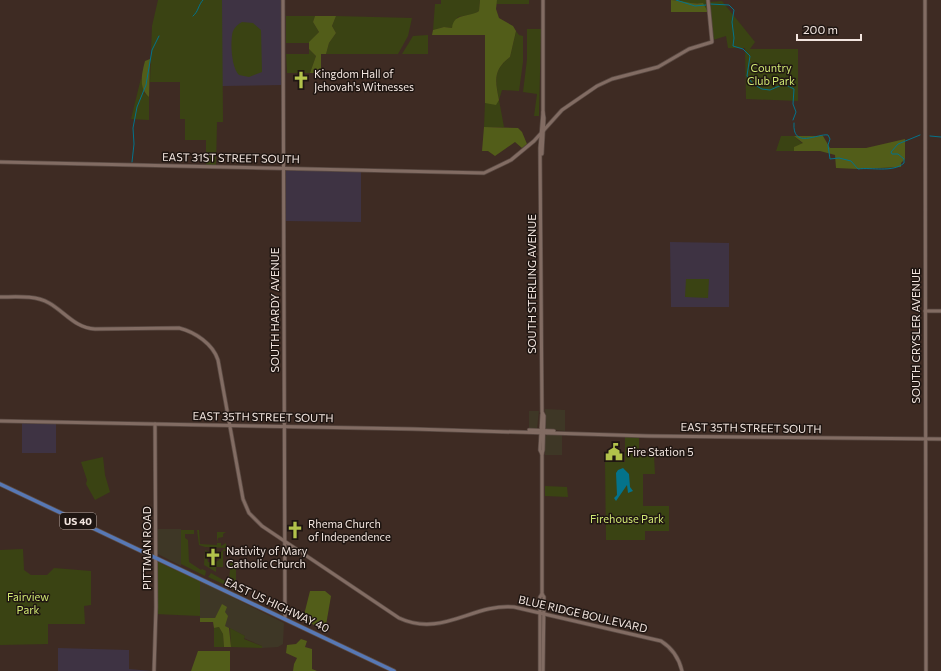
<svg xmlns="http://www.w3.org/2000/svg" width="941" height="671" viewBox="0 0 941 671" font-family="Commissioner,sans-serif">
<rect width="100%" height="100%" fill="#3e2b23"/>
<!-- commercial -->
<g fill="#3e3726">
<polygon points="545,409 565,410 565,431 546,429"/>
<polygon points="529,411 539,411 537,429 529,430"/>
<polygon points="548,434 562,435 562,455 545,455 545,437"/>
<polygon points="157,529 181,529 181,566 158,554"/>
<polygon points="200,581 284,623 283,644 278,647 262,648 262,646 244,638 245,636 225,626 223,605 215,618 200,618"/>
</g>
<!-- education -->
<g fill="#3e3343">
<polygon points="222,0 282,0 282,85 222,86"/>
<polygon points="286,170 361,171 361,222 285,221"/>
<polygon points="670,242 729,243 729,307 671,307"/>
<polygon points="22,421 56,422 56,453 22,453"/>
<polygon points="58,648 129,650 129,669 152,671 58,671"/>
</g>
<!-- green -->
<g fill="#3a4313">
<polygon points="158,0 222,0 223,122 217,122 216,165 206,165 206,140 185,140 185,119 180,119 180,82 150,82 152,26"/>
<polygon points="441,0 480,0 479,11 474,14 458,17 452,28 444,27 433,30 435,4 441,4"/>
<polygon points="497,0 529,0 529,4 496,4"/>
<polygon points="678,0 707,0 708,12 702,3 686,3"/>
<polygon points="722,1 755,42 750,49 798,49 798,101 746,99 745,48 728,48 726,36 713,40 709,2"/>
<polygon points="286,16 315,16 313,22 319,32 309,43 286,43"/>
<polygon points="336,16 412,18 408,36 398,54 326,54 329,43 336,33 332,26"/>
<path d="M242,22L253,23L261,30L262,72L249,77L239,75C231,68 230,40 233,31C235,27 238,24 242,22Z"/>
<polygon points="527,29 541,29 539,116 534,116 537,94 523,92 527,59"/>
<path d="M516,31L519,35L523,36V62L519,91L502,90L499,100L504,127H484L485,103L499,100C495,80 493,70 510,57Z"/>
<polygon points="428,35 428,54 402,54 413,36"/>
<polygon points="309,49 316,56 310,73 287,73 286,54 309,54"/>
<polygon points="141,78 144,93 149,97 149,120 131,119"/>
<polygon points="781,136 794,136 803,144 794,147 794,151 776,151"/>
<polygon points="686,279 709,279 708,298 685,297"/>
<polygon points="625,436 639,437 639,456 654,456 655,474 643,474 643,506 669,506 669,531 645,531 645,540 606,540 605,461 625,462"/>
<polygon points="103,457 105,475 110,492 95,500 86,484 87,480 81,462"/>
<polygon points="545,486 567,487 568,497 545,496"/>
<polygon points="181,530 194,530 194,534 185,534 185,538 188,540 189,562 201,570 202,569 206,571 205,576 181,564"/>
<polygon points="197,530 199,530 200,544 217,545 217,532 226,532 223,534 223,537 218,538 217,543 221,543 221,546 226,543 226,548 205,547 199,545"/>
<polygon points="23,549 24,570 31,575 47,575 54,568 91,571 91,605 84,606 85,624 48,624 48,644 0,645 0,550"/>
<polygon points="224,549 227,549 228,551 223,551 223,567 216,567 216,572 204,565 205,550 210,552 207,556 208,562 214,563 219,560 219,556 218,555"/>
<polygon points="231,561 236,561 236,590 208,577 211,573 225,581 229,580 230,570 229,569"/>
<polygon points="158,562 200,581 200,616 155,614"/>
<polygon points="219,627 223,634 224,647 214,647 214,628"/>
<polygon points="230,628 245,636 244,639 262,646 262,648 231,647"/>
</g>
<!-- forest -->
<g fill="#525d19">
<path d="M480,0H497L496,9L499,18L513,26L516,31L510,57C493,70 495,80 499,100L496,105L485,103V35H432L433,30L444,27L452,28C454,12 469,18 479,11Z"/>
<path d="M671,0C682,0 691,5 703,3L708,12H671Z"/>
<polygon points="315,16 336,16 332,26 336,33 329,43 326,54 321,54 321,73 310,73 316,56 309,49 309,42 319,32 313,22"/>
<path d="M150,59L149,97C138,88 142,73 145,61Z"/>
<polygon points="484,127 518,128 522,132 527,144 522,148 515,142 495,156 488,151 482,151"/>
<polygon points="794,136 823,136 830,148 866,148 905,139 905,159 901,163 901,167 858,169 836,168 835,155 820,151 794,151 794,147 803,143"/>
<polygon points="310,591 325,591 331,596 325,631 303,619"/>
<polygon points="222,604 227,607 225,612 228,616 225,626 229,628 231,647 224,647 223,634 219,627 214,628 213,622 200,622 200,618 215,618"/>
<polygon points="301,639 307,641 305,647 312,649 312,669 317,671 293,671 294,664 297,658 286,653 287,645 296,644"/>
<polygon points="198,651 230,651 230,671 191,671"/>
</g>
<!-- water -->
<polygon fill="#04738b" points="623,468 629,474 630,487 633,491 628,493 627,485 616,501 614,498 617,495 616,473 618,470"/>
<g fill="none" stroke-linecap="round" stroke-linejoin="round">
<!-- stream -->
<g stroke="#04738b" stroke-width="1">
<polyline points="676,0 695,6 706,5"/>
<polyline points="710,4 729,5 734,10 732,22 734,38 733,46 743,49 750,56 747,76 753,84 762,89 770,90 784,84 794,89 793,104 796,112 793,120"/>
<path d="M193,16C199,11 198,5 203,0"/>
<path d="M794,123C792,150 818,133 828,135L830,139L828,145L830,159L839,158L851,161L858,169C871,167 893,173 904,163V159L898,154H892L891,152L898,144L920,135"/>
<polyline points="930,136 941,137"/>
<polyline points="132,162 134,144 133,128 137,107 146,85 152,50 159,36"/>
</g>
<!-- secondary casing -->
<g stroke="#5a4a43" stroke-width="4.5">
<g id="secondary">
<polyline points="283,0 285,619"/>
<polyline points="925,0 926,671"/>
<polyline points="542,154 544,118 543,112"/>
<polyline points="0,162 484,173 511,160 534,141 562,110 597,86 612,79 658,67 689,49 712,42 708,0"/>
<path d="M0,297C16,297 35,295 49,303C65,312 75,328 95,329L179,328C195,332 213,344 218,360L243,499L249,513L262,526L399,618C442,638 473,603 514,607L661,641C672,648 679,658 682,671"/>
<polyline points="925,311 941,311"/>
<polyline points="542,414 540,450 542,454 542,594 544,597 543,671"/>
<polyline points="0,421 413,429 648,436 941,439"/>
<polyline points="529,430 554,431"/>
<polyline points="542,454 543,450 544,416 542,412 540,148 543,112 543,0"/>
<polyline points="154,671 156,607 155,424"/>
<polyline points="540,671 540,597 542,594"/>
</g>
</g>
<!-- primary casing -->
<g stroke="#5a4a43" stroke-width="5">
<polyline id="primary" points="0,484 394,671"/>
</g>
<!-- secondary -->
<use href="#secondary" stroke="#826c63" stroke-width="3"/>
<!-- primary -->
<use href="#primary" stroke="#5778b5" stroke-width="3.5"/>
</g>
<!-- icons -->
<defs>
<g id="church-bare" transform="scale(1.38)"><path d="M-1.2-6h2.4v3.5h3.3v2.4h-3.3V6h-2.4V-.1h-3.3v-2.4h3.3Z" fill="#b2c24b" stroke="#1f1612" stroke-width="2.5" paint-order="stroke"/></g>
<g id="civic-bare" transform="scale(1.38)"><path d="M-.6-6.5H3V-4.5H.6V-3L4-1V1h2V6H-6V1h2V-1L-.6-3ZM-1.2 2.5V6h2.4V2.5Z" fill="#b2c24b" stroke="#1f1612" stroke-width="2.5" paint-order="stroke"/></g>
</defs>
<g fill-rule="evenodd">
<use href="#church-bare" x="301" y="80"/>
<use href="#civic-bare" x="614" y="452"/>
<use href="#church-bare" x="295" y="530"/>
<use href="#church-bare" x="213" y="557"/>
</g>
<g text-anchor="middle" stroke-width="3" stroke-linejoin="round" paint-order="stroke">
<!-- shield labels -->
<rect fill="#1f1612" stroke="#b3a7a2" stroke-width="1" x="60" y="513" width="36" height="16" rx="3"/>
<g font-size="10" font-weight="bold" fill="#f2e5df">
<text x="78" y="525">US 40</text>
</g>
<!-- park labels -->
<g font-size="11" fill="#d1e873" stroke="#1f1612">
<text x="771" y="72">Country<tspan x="771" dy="13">Club Park</tspan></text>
<text x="627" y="523">Firehouse Park</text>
<text x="28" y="601">Fairview<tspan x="28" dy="13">Park</tspan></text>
</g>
<!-- poi labels -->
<g font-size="11" fill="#f2e5df" stroke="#1f1612" text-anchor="start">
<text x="314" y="78">Kingdom Hall of<tspan x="314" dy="13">Jehovah's Witnesses</tspan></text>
<text x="627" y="456">Fire Station 5</text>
<text x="308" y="528">Rhema Church<tspan x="308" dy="13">of Independence</tspan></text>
<text x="226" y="555">Nativity of Mary<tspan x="226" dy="13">Catholic Church</tspan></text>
</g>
<!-- street labels -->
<g font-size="11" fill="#f2e5df" stroke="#1f1612">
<text transform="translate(231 158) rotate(1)" y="4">EAST 31ST STREET SOUTH</text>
<text transform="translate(532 284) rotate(-90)" y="4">SOUTH STERLING AVENUE</text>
<text transform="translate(275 310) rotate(-90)" y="4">SOUTH HARDY AVENUE</text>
<text transform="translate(916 336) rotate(-90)" y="4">SOUTH CRYSLER AVENUE</text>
<text transform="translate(263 417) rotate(1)" y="4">EAST 35TH STREET SOUTH</text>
<text transform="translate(751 428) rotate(1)" y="4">EAST 35TH STREET SOUTH</text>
<text transform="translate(147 548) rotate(-90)" y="4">PITTMAN ROAD</text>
<text transform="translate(277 605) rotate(25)" y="4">EAST US HIGHWAY 40</text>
<text transform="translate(583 614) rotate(13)" y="4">BLUE RIDGE BOULEVARD</text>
</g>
</g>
<!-- scale -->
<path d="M797 34v6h64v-6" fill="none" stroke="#f2e5df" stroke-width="2"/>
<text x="803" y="34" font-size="12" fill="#f2e5df" stroke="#1f1612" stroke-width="3" paint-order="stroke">200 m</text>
</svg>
